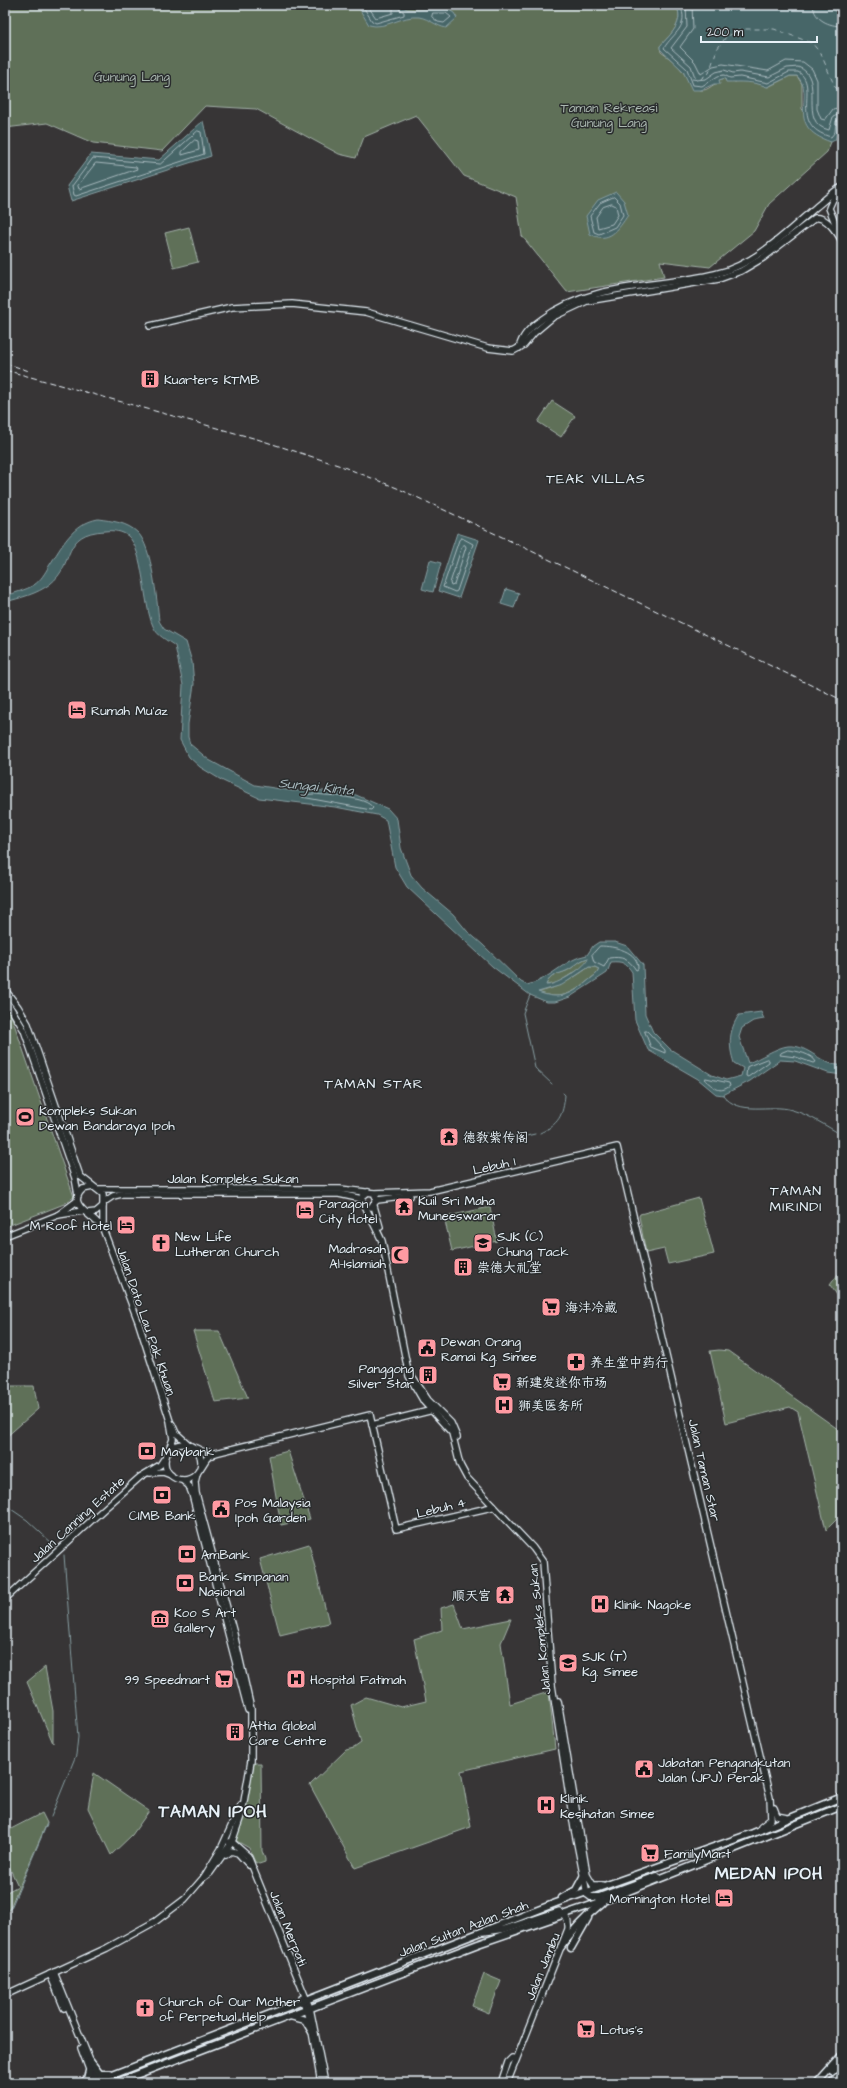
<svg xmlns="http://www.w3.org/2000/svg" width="847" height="2088" viewBox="0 0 847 2088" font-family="'Architects Daughter','LXGW WenKai TC',sans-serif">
<rect width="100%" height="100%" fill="#373536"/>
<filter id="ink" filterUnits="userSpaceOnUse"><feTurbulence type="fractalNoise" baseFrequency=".025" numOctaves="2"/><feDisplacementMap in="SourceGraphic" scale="8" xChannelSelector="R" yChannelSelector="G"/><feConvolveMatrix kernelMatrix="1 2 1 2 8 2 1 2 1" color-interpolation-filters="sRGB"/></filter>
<g filter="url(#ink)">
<!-- green -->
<g fill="#5e7059" stroke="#a3b0a8">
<path d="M5,5H676C685,22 671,34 660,46L661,52C668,57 675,62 680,68C687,75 689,89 701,90C708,91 712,84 718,83L719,80L725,78L735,82C744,79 759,83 768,87L790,76H797L802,84V109L829,141L831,142L827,152L769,204L754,231L710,267L660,261L664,277L567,292L522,236L516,197L464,176L416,115L364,137L356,158L339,154L256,109L205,106L162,151L93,143L47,123L5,128Z"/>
<polygon points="189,227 198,262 174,268 165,233"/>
<polygon points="552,401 575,416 561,437 538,422"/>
<path d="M588,958L586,965L557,983L546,985C549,975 559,974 566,971C575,967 577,961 588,958Z"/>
<path d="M589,967H595L599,969C597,975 593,976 589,980C572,994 559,1001 538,992C556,989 574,978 589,967Z"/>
<polygon points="5,1007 11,1015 74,1197 64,1204 5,1227"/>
<polygon points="699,1198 714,1254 668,1264 664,1249 646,1253 639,1216 640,1214"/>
<polygon points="490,1207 497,1241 452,1251 444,1217"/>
<polygon points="842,1269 842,1297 840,1299 830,1285"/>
<polygon points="193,1331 219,1331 248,1398 215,1402"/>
<polygon points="719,1350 728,1351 842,1432 842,1514 826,1530 798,1412 790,1407 726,1423 710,1351"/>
<polygon points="5,1386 34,1386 38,1409 5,1438"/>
<polygon points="288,1451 310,1519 281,1525 269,1456"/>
<polygon points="309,1544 329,1623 280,1635 260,1559"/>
<polygon points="454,1604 463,1629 511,1619 501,1643 510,1704 549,1692 555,1749 461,1771 471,1827 355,1868 310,1785 346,1750 354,1748 361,1743 351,1705 366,1697 401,1707 426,1701 414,1639 442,1630 441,1608"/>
<polygon points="45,1667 53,1711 53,1743 27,1682"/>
<polygon points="254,1763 261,1763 262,1851 265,1859 265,1862 259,1864 255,1862 249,1848 235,1840 245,1812"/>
<polygon points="94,1773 149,1811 132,1835 111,1855 88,1808"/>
<polygon points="42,1813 47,1823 9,1910 5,1912 5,1893 18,1886 5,1858 5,1832"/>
<polygon points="484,1974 501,1981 489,2013 472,2006"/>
</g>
<!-- water -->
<g fill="#476668" stroke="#879ea2" fill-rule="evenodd">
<path d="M357,5H399L407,9L418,10L447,9L454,13L457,18L446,28C436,26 430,19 419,17C402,15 385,30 369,25Z"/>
<path d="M676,5H827L835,11H841L842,120L835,140L831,142C783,126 817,96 797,76H790L767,87C753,81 741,82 726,82L725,78L719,80L720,84H714L701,90H692L683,71L660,49V46C671,34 685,22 676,5Z"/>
<polygon points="203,121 211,156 71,201 67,186 91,154 159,160"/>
<path d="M616,192L624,201L628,215C618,230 609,244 590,234L586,216L598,200Z"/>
<path d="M98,519C112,521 127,522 138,533C152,547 157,600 159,621L164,629L186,642L192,662L194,684L188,724V737L190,744L209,760L255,785L293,791L315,790L356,795L388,809L397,819L401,848L411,875L422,888L453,914L467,931L483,945L521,982L527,985C550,980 564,959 587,955L593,946L599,942H615L627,946L643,965L645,1014L653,1032L670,1049L712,1075L726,1080L741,1076L743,1068L734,1063C728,1045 729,1030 739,1015L761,1012L764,1019L753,1021L742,1028L739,1037L748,1063C759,1059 777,1047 788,1046C809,1044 822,1067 842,1065V1075L828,1073L795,1061L780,1060L750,1081L723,1095L716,1094L698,1079L648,1050L635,1020L632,972C626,963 622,961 611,962L607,973L570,997L555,1002H547L530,995L493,967L407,887L395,867L386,820L377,815L335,807L259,798L223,781L200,767L189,757L180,740L183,685L175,646C167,640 157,636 153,626C143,604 144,550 128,536C122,531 113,530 105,531C60,533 76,564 50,584C37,594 20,598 5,602V596C14,593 26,590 34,585C41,580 45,573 49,566C62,546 72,524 98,519ZM588,958C588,966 556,986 546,985C549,975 559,974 566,971C575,967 579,960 588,958ZM589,967H595L599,969C597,975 594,976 589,980C573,994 560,1001 538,992L562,985Z"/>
<polygon points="457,533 479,540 459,598 438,591"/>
<polygon points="430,560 441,563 433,592 422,589"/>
<polygon points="506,589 519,593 514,608 501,604"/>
</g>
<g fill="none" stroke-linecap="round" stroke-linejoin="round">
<!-- shore -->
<g stroke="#a8b9be" stroke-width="1">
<polyline points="362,5 372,21 376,23 404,15 404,12 399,9 398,5"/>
<polyline points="367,5 376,18 393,13 393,5"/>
<path d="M680,5C690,27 673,33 664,48L687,69L693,85L702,86L718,76L724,75L730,78L740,77L768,83L789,72H798C821,85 787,125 831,137L835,132L836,121L842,118"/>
<path d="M686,5L687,27L671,48L691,66L696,80L706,79L716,72L724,70L733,73L740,72L769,77L787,68L798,67C827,77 796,123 829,130L833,117L842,113"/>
<polyline points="692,5 693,29 680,47 695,62 701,74 713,66 723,64 768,71 786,61 803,62 812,69 817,80 817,109 821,119 825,120 833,109 842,107"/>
<path d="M813,5C814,20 829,26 842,26"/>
<polygon points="433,13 446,13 451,17 444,23 438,22 432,17"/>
<polygon points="198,131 201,132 204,154 76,196 74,195 72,186 93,158 160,164"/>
<polygon points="195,140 198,141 199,150 182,155 182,152"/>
<polygon points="96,163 136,167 137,169 79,189 78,186"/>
<polygon points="614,197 620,203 623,215 615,227 599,234 594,232 590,216 600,203"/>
<polygon points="612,204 616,206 618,215 612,224 598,228 596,217 603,207"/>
<polygon points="462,538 473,544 457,591 455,592 443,587 459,540"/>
<polygon points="465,545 466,547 454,585 451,586 450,583 462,546"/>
<path d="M315,794C329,796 366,796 373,808L371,810L302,797L303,795Z"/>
<path d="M600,946C614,946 639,951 638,969L636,970C629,959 622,956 609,958L604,967L594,962L592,955Z"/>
<polygon points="645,1031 647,1031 665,1050 665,1053 651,1047"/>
<path d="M788,1050C797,1051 812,1054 816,1062L813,1063L796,1057L780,1055L781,1053Z"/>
<polygon points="767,1059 769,1060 769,1062 748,1077 746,1076 747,1067"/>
<path d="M706,1078L729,1083L730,1086C719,1094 715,1088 706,1081Z"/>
</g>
<!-- stream -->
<g stroke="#879ea2" stroke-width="1">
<polyline points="530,995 523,1013 535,1068 552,1084"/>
<path d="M723,1095C739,1117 770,1103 792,1110C810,1115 826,1126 842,1135"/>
<polyline points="476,1133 494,1133"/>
<path d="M540,1133C559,1124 563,1116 565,1095L563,1093"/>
<polyline points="503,1134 522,1137 535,1134"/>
<polyline points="5,1505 27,1520 54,1545"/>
<polyline points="51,1817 76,1755 78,1737 64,1555"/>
<polyline points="5,1911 11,1908 47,1824"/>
</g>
<!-- ferry -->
<polyline stroke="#a8b9be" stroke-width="1" stroke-dasharray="5 4" stroke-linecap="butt" points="692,79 699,80 709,73 717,49 726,37 742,29 774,29 812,43 821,54 835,87 842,93"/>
<!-- secondary casing -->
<g stroke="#e8f1f8" stroke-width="8">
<g id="secondary">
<polyline points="835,230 835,223 829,208 833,199 842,191"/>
<path d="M150,326L232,307L292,304L366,312L488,348L513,351L524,345L534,333L553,317L587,301L719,279L741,271L763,258L815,218C826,216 837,232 842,241"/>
<path d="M519,348C522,335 531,327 541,320C590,282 657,288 715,274C755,265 786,233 816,207C824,201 833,191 842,187"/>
<polyline points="5,990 18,1007 28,1024 80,1176 103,1194 103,1229 138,1321 170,1421 173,1439 168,1452"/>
<polyline points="5,999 24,1030 75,1178 78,1195"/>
<path d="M93,1187L83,1189C65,1205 94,1215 101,1227"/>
<polyline points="99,1189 340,1189 374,1193 377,1200 371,1207"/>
<path d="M368,1192L362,1197C362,1203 378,1231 382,1241L409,1376L424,1402L452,1433L460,1465L467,1478L533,1548L543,1562L552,1685L574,1828L587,1894"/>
<polyline points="374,1193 430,1191 617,1147 770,1798 771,1819 761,1827"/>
<polyline points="377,1200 410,1196"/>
<polyline points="104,1202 113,1196 122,1194 339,1194 362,1199"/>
<polyline points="374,1206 380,1227"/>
<polyline points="87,1213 96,1212 103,1206"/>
<polyline points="58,1215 83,1211"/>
<polyline points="5,1236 58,1215 77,1201"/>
<polyline points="412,1376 428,1400 451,1423 457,1437"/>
<polyline points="172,1424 176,1433 188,1444"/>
<polyline points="372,1425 433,1410"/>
<circle cx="183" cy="1462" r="18"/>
<polyline points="196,1448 204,1452 215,1453"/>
<polyline points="200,1469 207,1458 215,1453 370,1415 396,1529 492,1507"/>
<polyline points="150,1473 163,1472 171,1475"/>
<polyline points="182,1480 189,1486 192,1494 248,1710"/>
<polyline points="5,1599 105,1508 140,1477 160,1465 166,1456"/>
<polyline points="558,1701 587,1875 593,1885 602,1885"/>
<polyline points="774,1808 777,1816 787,1818"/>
<polyline points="229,1842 232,1842 248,1856 310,2008 325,2083"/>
<polyline points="226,1855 231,1851 238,1853 249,1865"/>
<polyline points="204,1877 221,1849 241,1805"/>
<path d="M484,1932L505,1929L559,1911C566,1915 569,1921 568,1929L507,2083"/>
<polyline points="54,1972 99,2083"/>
<polyline points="50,1974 64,2008"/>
<polyline points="5,1995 107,1948 156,1921 185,1899 204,1877 210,1873 232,1842 242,1813 251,1761 251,1709 234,1634 196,1493 195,1482 197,1474"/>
<polyline points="302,1998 311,2026 321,2083"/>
<polyline points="81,2048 94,2083"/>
<polyline points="501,2083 508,2062 512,2058 516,2059"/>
</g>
</g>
<!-- primary casing -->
<g stroke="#e8f1f8" stroke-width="9">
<g id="primary">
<polyline points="587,1894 591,1897 599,1897 657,1876"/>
<polyline points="562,1898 576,1890 583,1877"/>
<path d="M561,1947C573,1929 585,1917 602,1903"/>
<polyline points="571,1948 588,1918"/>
<polyline points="290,2016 305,2020 312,2032"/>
<polyline points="90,2061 100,2074 110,2074"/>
<polyline points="832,2072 842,2062"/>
<polyline points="82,2083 87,2079 89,2071"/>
<polyline points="92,2083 556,1903 753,1833 842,1797"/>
<polyline points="115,2083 478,1944 606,1900 842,1806"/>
<polyline points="817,2083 842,2055"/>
</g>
</g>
<!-- highway casing -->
<g stroke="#e8f1f8" stroke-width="10">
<g id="highway">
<polyline points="832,2083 842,2073"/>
<polyline points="841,2083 842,2082"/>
</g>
</g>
<!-- secondary -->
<use href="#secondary" stroke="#2a2d2e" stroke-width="5.5"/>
<!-- primary -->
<use href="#primary" stroke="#2a2d2e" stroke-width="6"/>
<!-- highway -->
<use href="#highway" stroke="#2a2d2e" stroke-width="7"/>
<!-- rail -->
<g stroke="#e8f1f8" stroke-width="1" stroke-dasharray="6 3" stroke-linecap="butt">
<polyline points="5,363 29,371"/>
<polyline points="5,370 257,439 341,466 397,488 500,536 842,700"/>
</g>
</g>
</g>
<!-- icons -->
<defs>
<g id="building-square" transform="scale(1)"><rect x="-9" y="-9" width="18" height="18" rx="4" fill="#ff9aa2" stroke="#2a2d2e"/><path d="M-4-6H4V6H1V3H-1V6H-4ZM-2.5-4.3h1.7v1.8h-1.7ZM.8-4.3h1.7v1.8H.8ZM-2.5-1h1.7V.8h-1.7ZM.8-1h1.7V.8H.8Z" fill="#111"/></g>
<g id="hotel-square" transform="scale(1)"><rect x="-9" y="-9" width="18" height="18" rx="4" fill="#ff9aa2" stroke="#2a2d2e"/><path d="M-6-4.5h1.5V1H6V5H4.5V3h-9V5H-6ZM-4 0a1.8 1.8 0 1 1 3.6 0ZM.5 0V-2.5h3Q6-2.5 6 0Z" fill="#111"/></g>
<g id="stadium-square" transform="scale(1)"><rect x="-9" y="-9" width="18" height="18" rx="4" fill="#ff9aa2" stroke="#2a2d2e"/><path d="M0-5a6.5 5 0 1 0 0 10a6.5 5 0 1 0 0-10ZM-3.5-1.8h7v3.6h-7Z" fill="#111"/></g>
<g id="temple-square" transform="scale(1)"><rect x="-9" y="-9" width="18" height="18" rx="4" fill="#ff9aa2" stroke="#2a2d2e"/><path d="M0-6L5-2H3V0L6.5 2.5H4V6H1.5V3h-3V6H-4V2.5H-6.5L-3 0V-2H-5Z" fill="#111"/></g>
<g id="church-square" transform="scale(1)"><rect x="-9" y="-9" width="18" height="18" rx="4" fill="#ff9aa2" stroke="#2a2d2e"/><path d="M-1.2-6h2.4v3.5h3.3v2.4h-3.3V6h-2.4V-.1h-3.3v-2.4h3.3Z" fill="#111"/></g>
<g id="school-square" transform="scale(1)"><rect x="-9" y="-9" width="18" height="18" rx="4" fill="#ff9aa2" stroke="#2a2d2e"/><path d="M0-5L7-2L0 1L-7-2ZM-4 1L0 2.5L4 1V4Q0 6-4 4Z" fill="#111"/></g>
<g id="mosque-square" transform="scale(1)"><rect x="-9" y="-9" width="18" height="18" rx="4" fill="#ff9aa2" stroke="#2a2d2e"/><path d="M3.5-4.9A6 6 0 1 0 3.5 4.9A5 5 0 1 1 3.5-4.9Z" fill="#111"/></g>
<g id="supermarket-square" transform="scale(1)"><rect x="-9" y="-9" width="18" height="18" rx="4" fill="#ff9aa2" stroke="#2a2d2e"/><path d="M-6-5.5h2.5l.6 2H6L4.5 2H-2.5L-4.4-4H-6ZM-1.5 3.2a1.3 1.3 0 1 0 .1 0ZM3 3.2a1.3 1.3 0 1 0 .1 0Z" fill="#111"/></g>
<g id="civic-square" transform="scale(1)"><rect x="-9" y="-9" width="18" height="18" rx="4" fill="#ff9aa2" stroke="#2a2d2e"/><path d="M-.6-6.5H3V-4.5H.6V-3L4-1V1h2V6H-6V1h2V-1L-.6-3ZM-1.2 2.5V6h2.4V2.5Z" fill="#111"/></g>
<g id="pharmacy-square" transform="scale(1)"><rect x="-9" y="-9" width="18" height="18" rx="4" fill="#ff9aa2" stroke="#2a2d2e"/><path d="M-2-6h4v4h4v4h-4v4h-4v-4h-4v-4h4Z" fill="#111"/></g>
<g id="hospital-square" transform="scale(1)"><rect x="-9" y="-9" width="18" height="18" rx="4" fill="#ff9aa2" stroke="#2a2d2e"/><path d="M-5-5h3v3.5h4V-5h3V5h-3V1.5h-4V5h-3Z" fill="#111"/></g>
<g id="bank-square" transform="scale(1)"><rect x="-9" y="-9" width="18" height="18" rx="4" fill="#ff9aa2" stroke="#2a2d2e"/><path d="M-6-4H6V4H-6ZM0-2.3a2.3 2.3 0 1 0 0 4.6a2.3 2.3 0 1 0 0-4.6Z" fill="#111"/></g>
<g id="museum-square" transform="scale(1)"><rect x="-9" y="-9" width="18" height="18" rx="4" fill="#ff9aa2" stroke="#2a2d2e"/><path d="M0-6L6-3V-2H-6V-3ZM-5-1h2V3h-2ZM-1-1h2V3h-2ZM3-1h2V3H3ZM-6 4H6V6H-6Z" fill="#111"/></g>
</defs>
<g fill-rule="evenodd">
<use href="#building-square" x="150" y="379"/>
<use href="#hotel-square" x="77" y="710"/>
<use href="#stadium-square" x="25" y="1117"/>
<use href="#temple-square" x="449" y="1137"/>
<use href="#temple-square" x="404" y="1207"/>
<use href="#hotel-square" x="305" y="1210"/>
<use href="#hotel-square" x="126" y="1225"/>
<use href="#church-square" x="161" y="1243"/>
<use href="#school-square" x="483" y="1243"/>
<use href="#mosque-square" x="400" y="1255"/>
<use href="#building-square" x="463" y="1267"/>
<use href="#supermarket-square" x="551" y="1307"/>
<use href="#civic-square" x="427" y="1348"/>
<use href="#pharmacy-square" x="576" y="1362"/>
<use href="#building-square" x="428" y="1375"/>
<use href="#supermarket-square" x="502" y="1382"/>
<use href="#hospital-square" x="504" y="1405"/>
<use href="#bank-square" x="147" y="1451"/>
<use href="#bank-square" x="162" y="1495"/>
<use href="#civic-square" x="221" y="1509"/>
<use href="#bank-square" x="187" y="1554"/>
<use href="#bank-square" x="185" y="1583"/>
<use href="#temple-square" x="505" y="1595"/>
<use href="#hospital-square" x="600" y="1604"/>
<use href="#museum-square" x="160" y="1619"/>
<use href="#school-square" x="568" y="1663"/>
<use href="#supermarket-square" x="224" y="1679"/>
<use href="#hospital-square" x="296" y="1679"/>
<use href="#building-square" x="235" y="1732"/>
<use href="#civic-square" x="644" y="1769"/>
<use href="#hospital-square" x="546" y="1805"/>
<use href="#supermarket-square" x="650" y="1853"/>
<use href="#hotel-square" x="724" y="1898"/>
<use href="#church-square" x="145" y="2008"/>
<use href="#supermarket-square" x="586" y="2029"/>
</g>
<g text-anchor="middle" stroke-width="3" stroke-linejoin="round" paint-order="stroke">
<!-- park labels -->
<g font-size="13" fill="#aab7b0" stroke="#2a2d2e">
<text x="132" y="81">Gunung Lang</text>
<text x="609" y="112">Taman Rekreasi<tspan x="609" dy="15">Gunung Lang</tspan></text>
</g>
<!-- poi labels -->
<g font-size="13" fill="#e8f1f8" stroke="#2a2d2e" text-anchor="start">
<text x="164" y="384">Kuarters KTMB</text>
<text x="91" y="715">Rumah Mu'az</text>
<text x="39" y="1115">Kompleks Sukan<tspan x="39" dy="15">Dewan Bandaraya Ipoh</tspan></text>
<text x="463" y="1142">德教紫传阁</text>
<text x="418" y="1205">Kuil Sri Maha<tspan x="418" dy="15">Muneeswarar</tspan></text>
<text x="319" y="1208">Paragon<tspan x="319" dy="15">City Hotel</tspan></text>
<text x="112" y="1230" text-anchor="end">M Roof Hotel</text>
<text x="175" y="1241">New Life<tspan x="175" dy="15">Lutheran Church</tspan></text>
<text x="497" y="1241">SJK (C)<tspan x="497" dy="15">Chung Tack</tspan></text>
<text x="386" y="1253" text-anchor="end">Madrasah<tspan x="386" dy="15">Al-Islamiah</tspan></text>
<text x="477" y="1272">崇德大礼堂</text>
<text x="565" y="1312">海沣冷藏</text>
<text x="441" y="1346">Dewan Orang<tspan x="441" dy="15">Ramai Kg. Simee</tspan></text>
<text x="590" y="1367">养生堂中药行</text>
<text x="414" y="1373" text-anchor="end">Panggong<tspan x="414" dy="15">Silver Star</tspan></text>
<text x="516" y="1387">新建发迷你市场</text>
<text x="518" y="1410">狮美医务所</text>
<text x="161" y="1456">Maybank</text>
<text x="235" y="1507">Pos Malaysia<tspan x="235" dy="15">Ipoh Garden</tspan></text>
<text x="162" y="1520" text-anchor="middle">CIMB Bank</text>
<text x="201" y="1559">AmBank</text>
<text x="199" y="1581">Bank Simpanan<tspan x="199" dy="15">Nasional</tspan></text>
<text x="491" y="1600" text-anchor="end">顺天宫</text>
<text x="614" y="1609">Klinik Nagoke</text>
<text x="174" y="1617">Koo S Art<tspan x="174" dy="15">Gallery</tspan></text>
<text x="582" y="1661">SJK (T)<tspan x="582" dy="15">Kg. Simee</tspan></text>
<text x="210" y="1684" text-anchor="end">99 Speedmart</text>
<text x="310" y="1684">Hospital Fatimah</text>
<text x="249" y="1730">Attia Global<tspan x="249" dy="15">Care Centre</tspan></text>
<text x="658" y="1767">Jabatan Pengangkutan<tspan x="658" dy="15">Jalan (JPJ) Perak</tspan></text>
<text x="560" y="1803">Klinik<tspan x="560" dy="15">Kesihatan Simee</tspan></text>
<text x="664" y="1858">FamilyMart</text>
<text x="710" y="1903" text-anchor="end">Mornington Hotel</text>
<text x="159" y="2006">Church of Our Mother<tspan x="159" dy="15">of Perpetual Help</tspan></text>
<text x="600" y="2034">Lotus's</text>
</g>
<!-- street labels -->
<g font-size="13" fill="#e8f1f8" stroke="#2a2d2e">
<text transform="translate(494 1165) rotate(-13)" y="5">Lebuh 1</text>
<text x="233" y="1183">Jalan Kompleks Sukan</text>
<text transform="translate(147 1321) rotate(71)" y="5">Jalan Dato Lau Pak Khuan</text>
<text transform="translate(705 1470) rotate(77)" y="5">Jalan Taman Star</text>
<text transform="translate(441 1507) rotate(-14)" y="5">Lebuh 4</text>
<text transform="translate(77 1519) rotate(-42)" y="5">Jalan Canning Estate</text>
<text transform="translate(539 1629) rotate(-96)" y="5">Jalan Kompleks Sukan</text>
<text transform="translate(289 1928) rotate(68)" y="5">Jalan Merpati</text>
<text transform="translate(463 1928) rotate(-21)" y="5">Jalan Sultan Azlan Shah</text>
<text transform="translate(542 1966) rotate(-68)" y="5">Jalan Jambu</text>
</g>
<!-- neighbourhood labels -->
<g font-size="14" letter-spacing="1" fill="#e8f1f8" stroke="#2a2d2e">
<text x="596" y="483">TEAK VILLAS</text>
<text x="374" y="1088">TAMAN STAR</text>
<text x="796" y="1195">TAMAN<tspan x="796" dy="16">MIRINDI</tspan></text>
</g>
<!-- water labels -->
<g font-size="14" font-style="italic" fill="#a8b9be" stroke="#2a2d2e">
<text transform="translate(316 786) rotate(6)" y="5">Sungai Kinta</text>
</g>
<!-- district labels -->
<g font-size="17" font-weight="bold" letter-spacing="1" fill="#e8f1f8" stroke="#2a2d2e">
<text x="213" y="1817">TAMAN IPOH</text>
<text x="769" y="1879">MEDAN IPOH</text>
</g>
</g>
<!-- margin -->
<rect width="847" height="2088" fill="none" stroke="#2a2d2e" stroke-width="20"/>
<rect x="10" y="10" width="827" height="2068" fill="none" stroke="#e8f1f8" stroke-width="1.5" filter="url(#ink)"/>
<!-- scale -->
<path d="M701 36v6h116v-6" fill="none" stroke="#e8f1f8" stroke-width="2"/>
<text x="707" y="36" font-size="12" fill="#e8f1f8" stroke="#2a2d2e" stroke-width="3" paint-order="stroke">200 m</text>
</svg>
